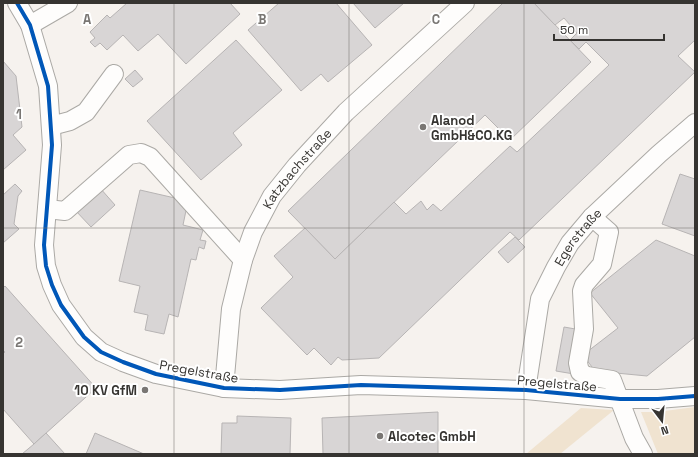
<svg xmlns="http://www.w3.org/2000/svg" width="698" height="457" viewBox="0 0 698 457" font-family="'Space Grotesk',sans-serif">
<rect width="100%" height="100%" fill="#f6f2ee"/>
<!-- green -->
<g fill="#f0e3d0">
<polygon points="695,407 695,454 658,454 641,412 657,412"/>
<polygon points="581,408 614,410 560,454 526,454"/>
</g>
<!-- building -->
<g fill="#d8d5d5" stroke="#b7b4b4">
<polygon points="127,3 230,3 240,14 186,64 158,34 138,51 123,35 107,50 100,43 95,47 90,42 95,38 90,32 107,15 110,18"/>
<polygon points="279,3 336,3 372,45 328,82 321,74 301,91 248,30"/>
<polygon points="353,3 404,3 375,28"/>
<polygon points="503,3 534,3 591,62 510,140 485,115 335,259 288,211"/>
<polygon points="534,3 695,3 695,40 678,56 695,72 519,240 510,232 379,358 342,360 338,357 331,365 314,348 307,355 261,308 293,277 274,256 305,228 335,259 394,202 406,214 421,201 427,210 433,204 441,211 510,146 517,152 609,65 586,42 579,49 570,40 577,33 564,18 555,25"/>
<polygon points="236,40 282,90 233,133 242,145 201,180 147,121"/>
<polygon points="3,61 16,76 22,127 13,135 26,150 3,170"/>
<polygon points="135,70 143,79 133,87 125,79"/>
<polygon points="680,174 695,179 695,236 662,224"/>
<polygon points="15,184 22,191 18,196 14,224 19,229 3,243 3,195"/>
<polygon points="100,188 115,205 91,227 75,210"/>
<polygon points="140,190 188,201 183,225 203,230 200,240 206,241 204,249 199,247 196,260 191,259 178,317 169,314 164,334 145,330 148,315 134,312 140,286 119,281"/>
<polygon points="515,237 525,247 508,263 498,252"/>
<polygon points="656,240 695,256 695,337 647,376 595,371 583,355 618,328 590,293"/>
<polygon points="5,286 96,388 34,444 3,409 3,354 5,352 3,350 3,288"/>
<polygon points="564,327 581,330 574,374 556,371"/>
<polygon points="438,412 438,454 323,454 322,418"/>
<polygon points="237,416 291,418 290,454 221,454 222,423 237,423"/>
<polygon points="46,433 65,454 22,454 34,444"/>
<polygon points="95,433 144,454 86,454"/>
</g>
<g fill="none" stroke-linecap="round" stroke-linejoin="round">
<!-- minor casing -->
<g stroke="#aba9a5" stroke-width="20">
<g id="minor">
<polyline points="17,3 30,25 48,86 52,145 44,245 46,266 52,285 61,305 84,337 101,352 123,362 156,374 224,388 280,390 361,385 526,390 620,399 658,399 695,396"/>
<polyline points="30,25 68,3"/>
<polyline points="51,126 70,121 86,112 114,74"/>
<polyline points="47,209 65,211 129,155 141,153 150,157 243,260"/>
<polyline points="592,217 609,232 602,264 584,285 582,291 584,329 578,363 580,372 587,376 612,380 634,438 643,454"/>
<path id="s1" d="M224,388L231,309L243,260L253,232L272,196L297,165L346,112L465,3"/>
<path id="s2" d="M526,390L540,299L556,267L570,243L592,217L659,154L695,123"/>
</g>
</g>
<!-- minor -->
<use href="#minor" stroke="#fefdfc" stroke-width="18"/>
<!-- cycleway casing -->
<g stroke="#fff" stroke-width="6">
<polyline id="cycleway" points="17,3 30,25 48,86 52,145 44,245 46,266 52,285 61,305 84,337 101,352 123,362 156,374 224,388 280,390 361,385 526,390 620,399 658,399 695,396"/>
</g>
<!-- cycleway -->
<use href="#cycleway" stroke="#0057b8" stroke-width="4"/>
</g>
<!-- grid -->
<path fill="none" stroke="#797673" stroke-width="1" stroke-opacity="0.55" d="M174,3V454M349,3V454M524,3V454M3,228H695"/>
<!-- markers -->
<g fill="#797673" stroke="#fff" stroke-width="1.5">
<circle cx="423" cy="127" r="4"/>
<circle cx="145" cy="390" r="4"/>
<circle cx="380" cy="436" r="4"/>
</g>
<g text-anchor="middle" stroke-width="4" stroke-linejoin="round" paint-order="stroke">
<!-- poi labels -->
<g font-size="13" font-weight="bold" fill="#363431" stroke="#fff" text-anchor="start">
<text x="431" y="125">Alanod<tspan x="431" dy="15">GmbH&amp;CO.KG</tspan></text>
<text x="137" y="395" text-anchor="end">10 KV GfM</text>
<text x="388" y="441">Alcotec GmbH</text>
</g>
<!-- street labels -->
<g font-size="13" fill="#363431" stroke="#fff">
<text dy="5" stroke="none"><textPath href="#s1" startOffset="237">Katzbachstraße</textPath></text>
<text dy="5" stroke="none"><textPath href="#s2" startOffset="165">Egerstraße</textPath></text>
<text transform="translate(199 371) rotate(10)" y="5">Pregelstraße</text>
<text transform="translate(557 383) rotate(5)" y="5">Pregelstraße</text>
</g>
</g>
<g font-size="13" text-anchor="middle" font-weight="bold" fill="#797673" stroke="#fff" stroke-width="4" stroke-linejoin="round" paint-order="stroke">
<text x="87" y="24">A</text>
<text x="262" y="24">B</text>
<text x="436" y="24">C</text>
<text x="19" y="119">1</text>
<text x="19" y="347">2</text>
</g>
<!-- border -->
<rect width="698" height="457" fill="none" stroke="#363431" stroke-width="8"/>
<!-- north arrow -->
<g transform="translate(662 421) rotate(164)" stroke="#ffffff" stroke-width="3" paint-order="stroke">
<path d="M0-3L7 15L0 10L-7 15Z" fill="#363431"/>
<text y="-6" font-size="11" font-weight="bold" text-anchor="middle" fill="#363431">N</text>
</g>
<!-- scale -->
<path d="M554 34v6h110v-6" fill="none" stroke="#363431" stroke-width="2"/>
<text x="560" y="34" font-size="12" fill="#363431" stroke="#ffffff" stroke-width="3" paint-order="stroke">50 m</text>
</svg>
